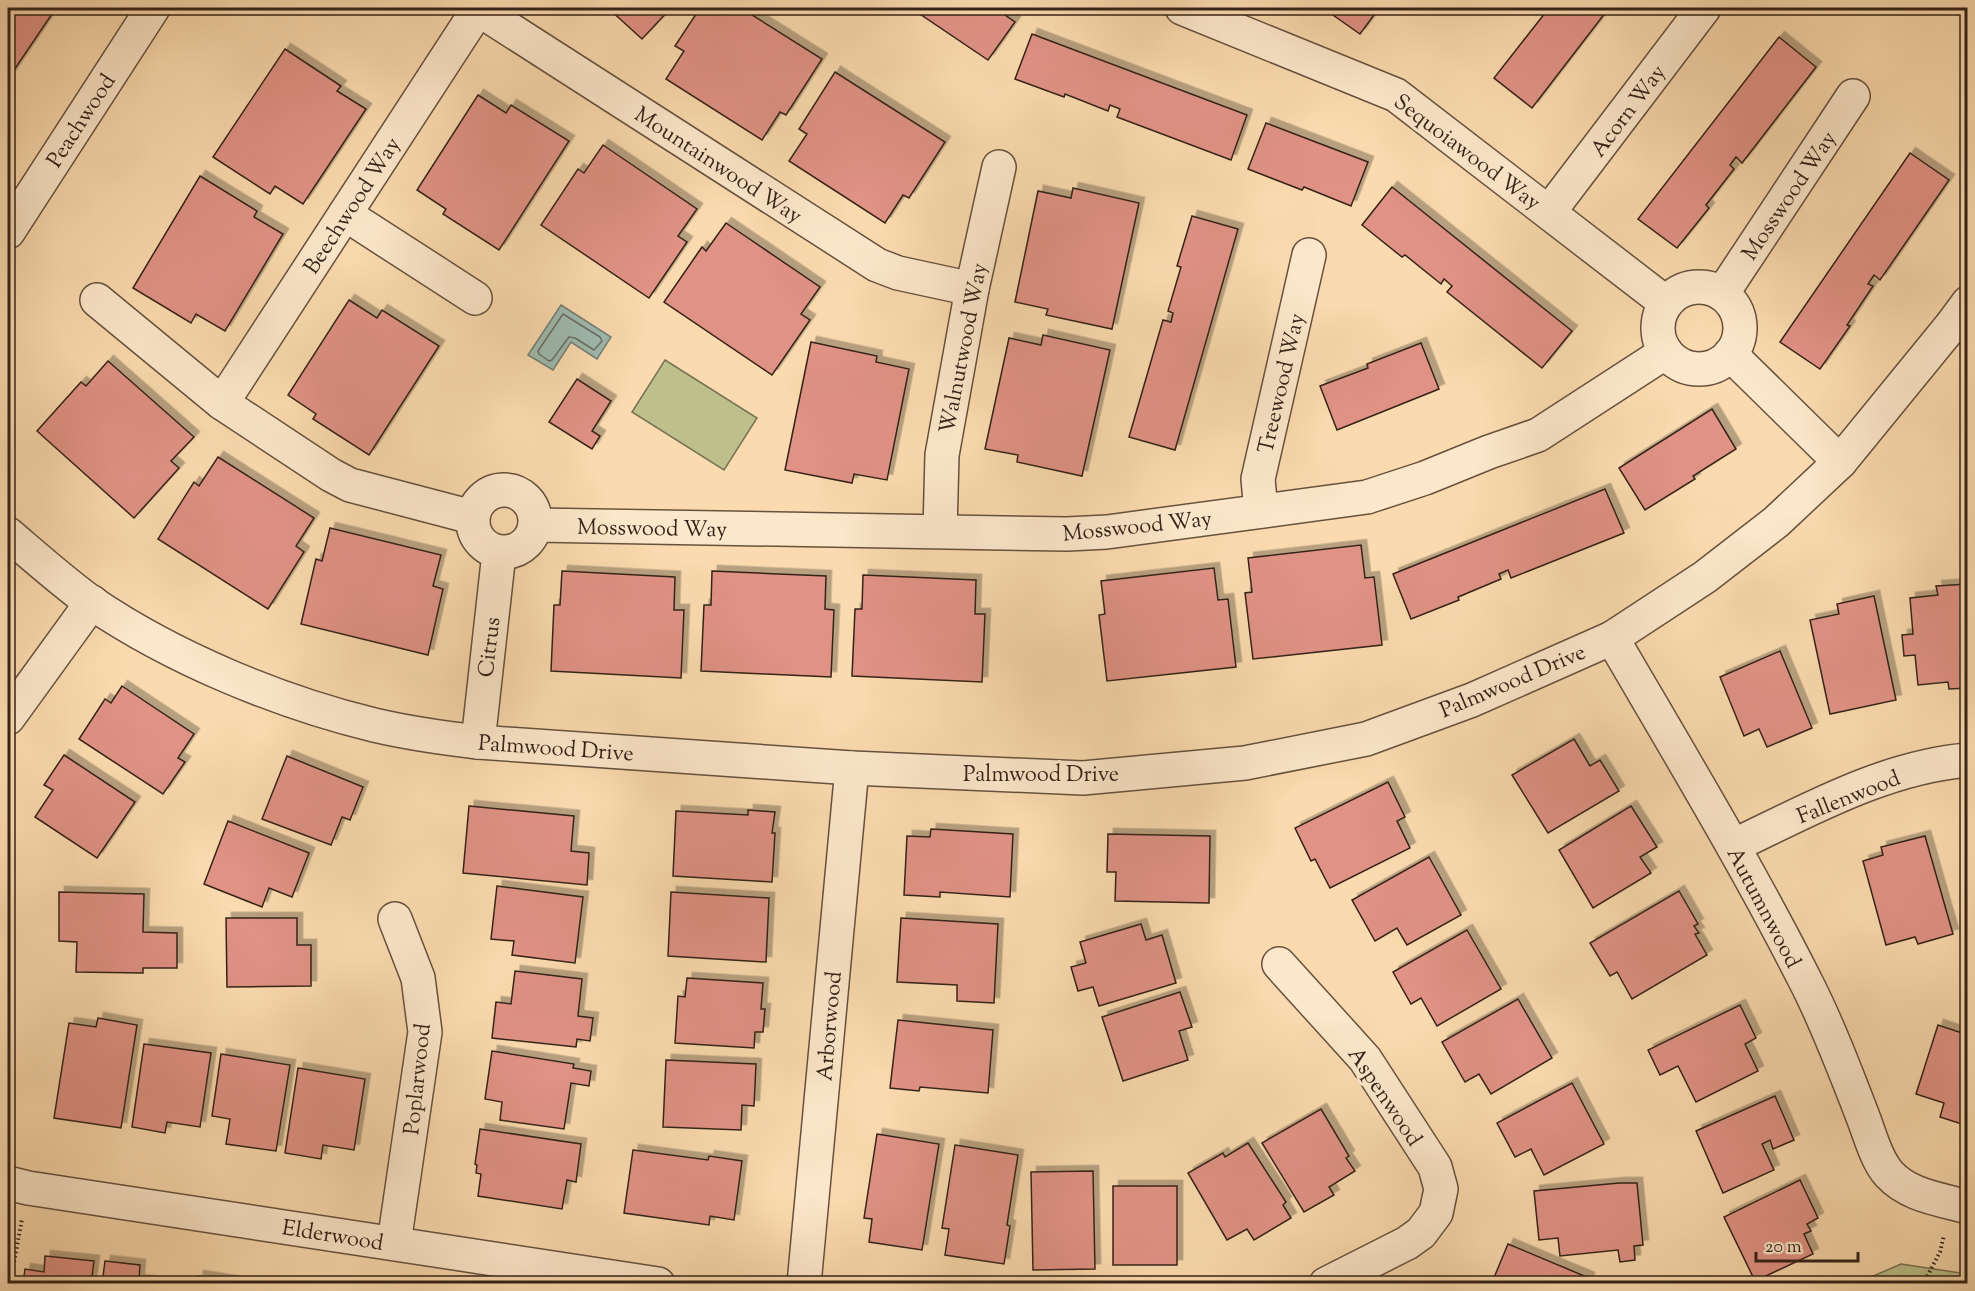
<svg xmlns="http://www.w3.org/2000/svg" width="1975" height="1291" viewBox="0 0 1975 1291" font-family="'Sorts Mill Goudy',serif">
<defs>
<filter id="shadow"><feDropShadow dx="5.5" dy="-5.5" stdDeviation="0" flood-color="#0004"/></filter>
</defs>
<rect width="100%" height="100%" fill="#fadaae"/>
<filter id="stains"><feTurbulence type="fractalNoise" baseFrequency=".00333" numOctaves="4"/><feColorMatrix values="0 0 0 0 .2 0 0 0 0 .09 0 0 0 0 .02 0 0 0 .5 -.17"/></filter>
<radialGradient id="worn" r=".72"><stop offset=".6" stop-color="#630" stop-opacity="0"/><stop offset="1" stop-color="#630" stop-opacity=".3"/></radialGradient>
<!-- green -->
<g fill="#bdc08b" stroke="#787252" stroke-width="1.5">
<polygon points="665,360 757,418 724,470 632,412"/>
<polygon points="1901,1264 1967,1274 1967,1283 1857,1283"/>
</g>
<!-- water -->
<polygon fill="#9ebaaf" stroke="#747e73" stroke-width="1.5" points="561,305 611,337 597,359 571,342 553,370 528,355"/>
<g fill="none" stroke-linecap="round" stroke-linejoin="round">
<!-- shore -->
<polygon stroke="#696e64" stroke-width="1.5" points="563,314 600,337 602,341 594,350 575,338 569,337 552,360 549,361 539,354 538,351"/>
</g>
<!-- building -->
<g fill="#e09285" stroke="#342318" stroke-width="1.5" filter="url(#shadow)">
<polygon points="8,8 56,8 10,76 8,75"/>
<polygon points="608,8 671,8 642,39"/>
<polygon points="700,8 741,8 822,59 786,115 780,112 762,140 666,79 684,51 675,46"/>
<polygon points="911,8 995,8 1015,22 988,60"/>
<polygon points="1323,8 1379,8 1360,34"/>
<polygon points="1549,8 1609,8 1532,108 1494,78"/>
<polygon points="1032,34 1247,115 1231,160 1117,117 1120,109 1110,105 1108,111 1065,94 1064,97 1015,79"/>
<polygon points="1779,37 1816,67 1742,163 1736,157 1730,165 1734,169 1706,205 1709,208 1677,248 1638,219"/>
<polygon points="285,49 341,86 337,91 366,109 303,204 275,186 270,194 213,157"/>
<polygon points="835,72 945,142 909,198 903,195 885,223 789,161 807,134 799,129"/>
<polygon points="478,95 506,113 511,105 569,141 499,250 443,214 446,209 417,190"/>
<polygon points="1266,123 1368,162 1351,206 1304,187 1302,190 1248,169"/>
<polygon points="603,145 697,209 678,236 687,242 649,298 541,225 578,169 584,173"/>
<polygon points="1910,153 1949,180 1880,280 1874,275 1868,284 1873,286 1847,325 1850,326 1820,369 1780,342"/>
<polygon points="200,176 257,211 254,217 283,234 225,331 196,314 191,323 133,288"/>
<polygon points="1392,187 1572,331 1542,368 1447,292 1452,286 1444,279 1441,284 1405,255 1402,257 1362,225"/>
<polygon points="1073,188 1139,203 1112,329 1046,315 1048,309 1015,302 1038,191 1071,198"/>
<polygon points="1192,216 1238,229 1175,450 1129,437 1163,320 1171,322 1173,313 1168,311 1181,267 1177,266"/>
<polygon points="726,223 820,287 801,314 810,320 772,375 664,302 702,247 706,251"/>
<polygon points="349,300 377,318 382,310 439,346 369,455 313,419 316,414 288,395"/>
<polygon points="1043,335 1110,350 1082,476 1017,462 1018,455 985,449 1009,338 1041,345"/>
<polygon points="811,342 877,356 876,362 909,369 887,480 854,474 852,483 785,470"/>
<polygon points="1421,343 1439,389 1337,430 1320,386 1368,368 1367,364"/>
<polygon points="108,361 194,437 171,461 179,468 134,518 37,431 81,382 86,386"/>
<polygon points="577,379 611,401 592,431 600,436 592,449 549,422"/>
<polygon points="1712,409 1736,449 1693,476 1695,479 1645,510 1619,468"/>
<polygon points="218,457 314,518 296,546 304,552 268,609 158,539 194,482 199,486"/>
<polygon points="1605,489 1624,533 1511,578 1508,570 1499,574 1501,579 1458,597 1459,600 1411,619 1393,574"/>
<polygon points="330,528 441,555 433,586 443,589 428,655 301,624 316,559 322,561"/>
<polygon points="1361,545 1365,578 1374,577 1382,645 1253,659 1245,593 1252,592 1248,558"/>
<polygon points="1214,568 1218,600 1228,599 1236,667 1107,681 1099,615 1105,614 1101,581"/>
<polygon points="562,571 675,577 674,610 684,610 681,678 551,671 554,605 560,605"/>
<polygon points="712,571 826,576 825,609 834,610 831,677 701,671 704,605 711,605"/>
<polygon points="863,575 976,580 975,614 985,614 982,682 852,676 855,609 862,609"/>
<polygon points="1968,584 1968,688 1949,689 1948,682 1918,685 1915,655 1904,656 1902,635 1913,634 1910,598 1938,595 1936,586"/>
<polygon points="1874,596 1896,700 1830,714 1810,620 1839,614 1837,604"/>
<polygon points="1780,651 1812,728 1767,747 1759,729 1744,736 1720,677"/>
<polygon points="122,686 194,734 178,758 185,762 163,794 79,739 105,699 111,703"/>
<polygon points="1574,739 1590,766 1600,760 1619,791 1548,833 1512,775"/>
<polygon points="64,755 135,802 97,858 35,817 53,790 44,785"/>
<polygon points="287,756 363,787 350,820 342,817 331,845 262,819"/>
<polygon points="1388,782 1405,817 1397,821 1410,848 1330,888 1315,859 1311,861 1295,828"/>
<polygon points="469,806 574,816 571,851 589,853 587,885 463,873"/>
<polygon points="1631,806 1657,847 1640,857 1651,873 1593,908 1559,850"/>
<polygon points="748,810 775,812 772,833 775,833 772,882 673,876 676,811 748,815"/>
<polygon points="228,821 309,853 292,897 269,888 262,907 204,884"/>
<polygon points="931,829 1013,834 1010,897 940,892 940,897 904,895 907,836 930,837"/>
<polygon points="1108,834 1210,836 1209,903 1115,901 1116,872 1107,872"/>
<polygon points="1925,836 1953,934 1918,944 1915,937 1886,945 1863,861 1883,855 1881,847"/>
<polygon points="1429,857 1461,915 1407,945 1397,928 1375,941 1352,900"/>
<polygon points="497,886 583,897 575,963 512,955 514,941 491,939"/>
<polygon points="1679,891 1698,924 1694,926 1699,933 1695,934 1707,955 1632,999 1617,972 1610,976 1590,943"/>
<polygon points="59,892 144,894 143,932 177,933 177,968 143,968 143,973 76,972 77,942 59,941"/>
<polygon points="671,892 769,898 766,962 668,956"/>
<polygon points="226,918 297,918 297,945 311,945 311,986 227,987"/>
<polygon points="901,918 998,924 994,1003 957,1001 957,985 897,982"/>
<polygon points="1141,924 1146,940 1162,935 1176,983 1099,1006 1093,987 1078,991 1071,967 1086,963 1080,942"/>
<polygon points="1467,930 1501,989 1437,1026 1421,998 1411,1004 1393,972"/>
<polygon points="515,971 582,979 578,1016 593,1018 590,1041 577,1039 576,1047 492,1038 496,1002 511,1004"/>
<polygon points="687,978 763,983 761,1009 765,1009 763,1032 755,1032 754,1048 675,1043 678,996 685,997"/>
<polygon points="1180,992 1192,1027 1179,1031 1188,1060 1123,1081 1102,1017"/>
<polygon points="1518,999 1552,1058 1491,1094 1479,1074 1465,1082 1442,1042"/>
<polygon points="1740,1005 1756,1038 1745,1044 1758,1071 1696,1102 1678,1066 1660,1075 1648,1050"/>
<polygon points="98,1018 137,1025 121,1128 54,1118 69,1023 96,1027"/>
<polygon points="898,1020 993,1030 988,1093 920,1087 919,1091 890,1088"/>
<polygon points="1938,1025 1968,1035 1968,1126 1940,1117 1944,1103 1916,1094"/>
<polygon points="144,1044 211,1053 200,1127 167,1122 165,1133 132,1127"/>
<polygon points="492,1051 574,1064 573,1068 591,1071 589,1086 571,1083 564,1129 500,1120 502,1102 485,1099"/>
<polygon points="221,1054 290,1065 276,1151 226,1144 230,1119 212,1116"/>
<polygon points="666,1060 756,1064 754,1106 742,1105 741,1130 663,1127"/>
<polygon points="298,1068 365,1079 354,1150 323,1145 321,1159 285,1153"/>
<polygon points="1572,1083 1604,1144 1544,1175 1531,1149 1515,1157 1497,1123"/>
<polygon points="1775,1096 1794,1140 1773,1149 1770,1140 1762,1144 1774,1170 1723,1193 1696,1131"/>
<polygon points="1321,1109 1349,1156 1346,1158 1355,1171 1329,1187 1334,1195 1304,1212 1262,1143"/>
<polygon points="480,1129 581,1144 576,1182 567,1180 562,1209 478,1196 481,1174 476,1173 477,1165 475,1164"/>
<polygon points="877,1134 939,1144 922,1250 869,1242 872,1219 864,1218"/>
<polygon points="1248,1143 1286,1202 1283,1205 1291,1218 1254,1240 1247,1229 1227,1240 1188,1173 1223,1153 1225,1157"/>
<polygon points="955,1145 1018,1155 1007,1225 1010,1226 1004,1264 945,1255 949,1229 942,1228"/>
<polygon points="633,1150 708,1160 709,1156 742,1161 734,1220 710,1216 709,1225 624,1213"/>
<polygon points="1093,1171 1095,1269 1033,1270 1031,1172"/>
<polygon points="1800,1180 1818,1218 1807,1224 1811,1231 1804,1234 1813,1254 1755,1281 1724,1217"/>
<polygon points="1619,1183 1637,1183 1643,1245 1634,1246 1635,1260 1620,1262 1618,1250 1560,1256 1558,1238 1539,1240 1534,1191"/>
<rect x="1113" y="1186" width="64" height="79"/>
<polygon points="1508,1244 1589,1278 1587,1284 1502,1284 1493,1280"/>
<polygon points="45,1256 94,1261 91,1284 23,1284 25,1269 44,1272"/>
<polygon points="105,1261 140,1265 139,1280 167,1284 102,1284"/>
<polygon points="198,1276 249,1284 197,1284"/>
</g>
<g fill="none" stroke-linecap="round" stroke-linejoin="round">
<!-- minor casing -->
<g stroke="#66513e" stroke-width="36">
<g id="minor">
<polyline points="1182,8 1396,95 1666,303"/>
<polyline points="478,9 877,265 898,273 972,289"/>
<polyline points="1549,212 1704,8"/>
<polyline points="345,214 475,298"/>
<polyline points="8,232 153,8"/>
<circle cx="1699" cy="328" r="41"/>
<polyline points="1722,294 1853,96"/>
<polyline points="97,300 222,403 331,475 350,485 472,517"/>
<polyline points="1730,354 1840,462"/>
<polyline points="222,403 479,8"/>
<circle cx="504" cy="521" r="31"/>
<polyline points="1261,511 1258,479 1309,255"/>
<polyline points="535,525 1067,534 1107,532 1367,497 1425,478 1489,452 1538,435 1666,352"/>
<polyline points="940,531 942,455 972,289 999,167"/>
<path d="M8,534C35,557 63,582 92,603C173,658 279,702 374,725C408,733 443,738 478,742L852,768L1083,778L1245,763L1366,739L1472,700L1612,638L1705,577L1776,522L1840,462L1951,326L1968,303"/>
<path d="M1612,638C1679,753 1748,867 1808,986C1829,1028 1846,1073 1863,1117C1870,1135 1876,1159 1889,1174C1909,1196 1940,1199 1968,1207"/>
<polyline points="8,718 92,602"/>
<polyline points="478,742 499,553"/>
<path d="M1733,846C1807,811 1884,767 1968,760"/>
<polyline points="1279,964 1365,1059 1435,1167 1441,1189 1436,1213 1421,1233 1407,1243 1326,1284"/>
<polyline points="8,1183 28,1188 658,1284"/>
<polyline points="394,1243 425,1032 418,978 395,919"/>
<polyline points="804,1284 852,768"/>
</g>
</g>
<!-- path -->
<g stroke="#342318" stroke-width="4" stroke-dasharray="1.5 3" stroke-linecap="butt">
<polyline points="10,1284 22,1219"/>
<polyline points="1923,1284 1940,1252 1944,1235"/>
</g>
<!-- minor -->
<use href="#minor" stroke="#fce7ca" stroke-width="33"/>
</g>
<g text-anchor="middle" stroke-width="6" stroke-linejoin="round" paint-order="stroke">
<!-- street labels -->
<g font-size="22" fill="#342318" stroke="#fce7ca">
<text transform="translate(1627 110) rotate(-53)" y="8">Acorn Way</text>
<text transform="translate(80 120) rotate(-57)" y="8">Peachwood</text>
<text transform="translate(1468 151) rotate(37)" y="8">Sequoiawood Way</text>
<text transform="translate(719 164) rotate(33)" y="8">Mountainwood Way</text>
<text transform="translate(1788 195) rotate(-56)" y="8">Mosswood Way</text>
<text transform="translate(351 205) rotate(-57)" y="8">Beechwood Way</text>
<text transform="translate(962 348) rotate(-79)" y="8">Walnutwood Way</text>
<text transform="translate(1280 383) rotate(-77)" y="8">Treewood Way</text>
<text transform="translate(1137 525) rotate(-6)" y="8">Mosswood Way</text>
<text transform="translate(652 527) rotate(1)" y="8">Mosswood Way</text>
<text transform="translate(488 647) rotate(-83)" y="8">Citrus</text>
<text transform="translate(1512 680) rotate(-23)" y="8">Palmwood Drive</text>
<text transform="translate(556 747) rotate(4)" y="8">Palmwood Drive</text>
<text x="1041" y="781">Palmwood Drive</text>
<text transform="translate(1848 796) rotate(-22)" y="8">Fallenwood</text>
<text transform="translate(1765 907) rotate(62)" y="8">Autumnwood</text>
<text transform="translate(828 1026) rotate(-85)" y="8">Arborwood</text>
<text transform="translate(416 1079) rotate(-84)" y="8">Poplarwood</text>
<text transform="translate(1386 1096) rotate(56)" y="8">Aspenwood</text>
<text transform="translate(333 1234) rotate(9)" y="8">Elderwood</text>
</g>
</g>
<!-- margin -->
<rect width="1975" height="1291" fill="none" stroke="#fadaae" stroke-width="30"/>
<rect x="9" y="9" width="1957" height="1273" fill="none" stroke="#342318" stroke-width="3"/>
<rect x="15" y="15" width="1945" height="1261" fill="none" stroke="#342318" stroke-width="1.5"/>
<!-- scale -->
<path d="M1756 1252v9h102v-9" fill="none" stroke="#342318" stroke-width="3"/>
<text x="1765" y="1252" font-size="18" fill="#342318" stroke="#fce7ca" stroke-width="4.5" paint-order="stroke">20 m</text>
<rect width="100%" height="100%" filter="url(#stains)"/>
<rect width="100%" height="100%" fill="url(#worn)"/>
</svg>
